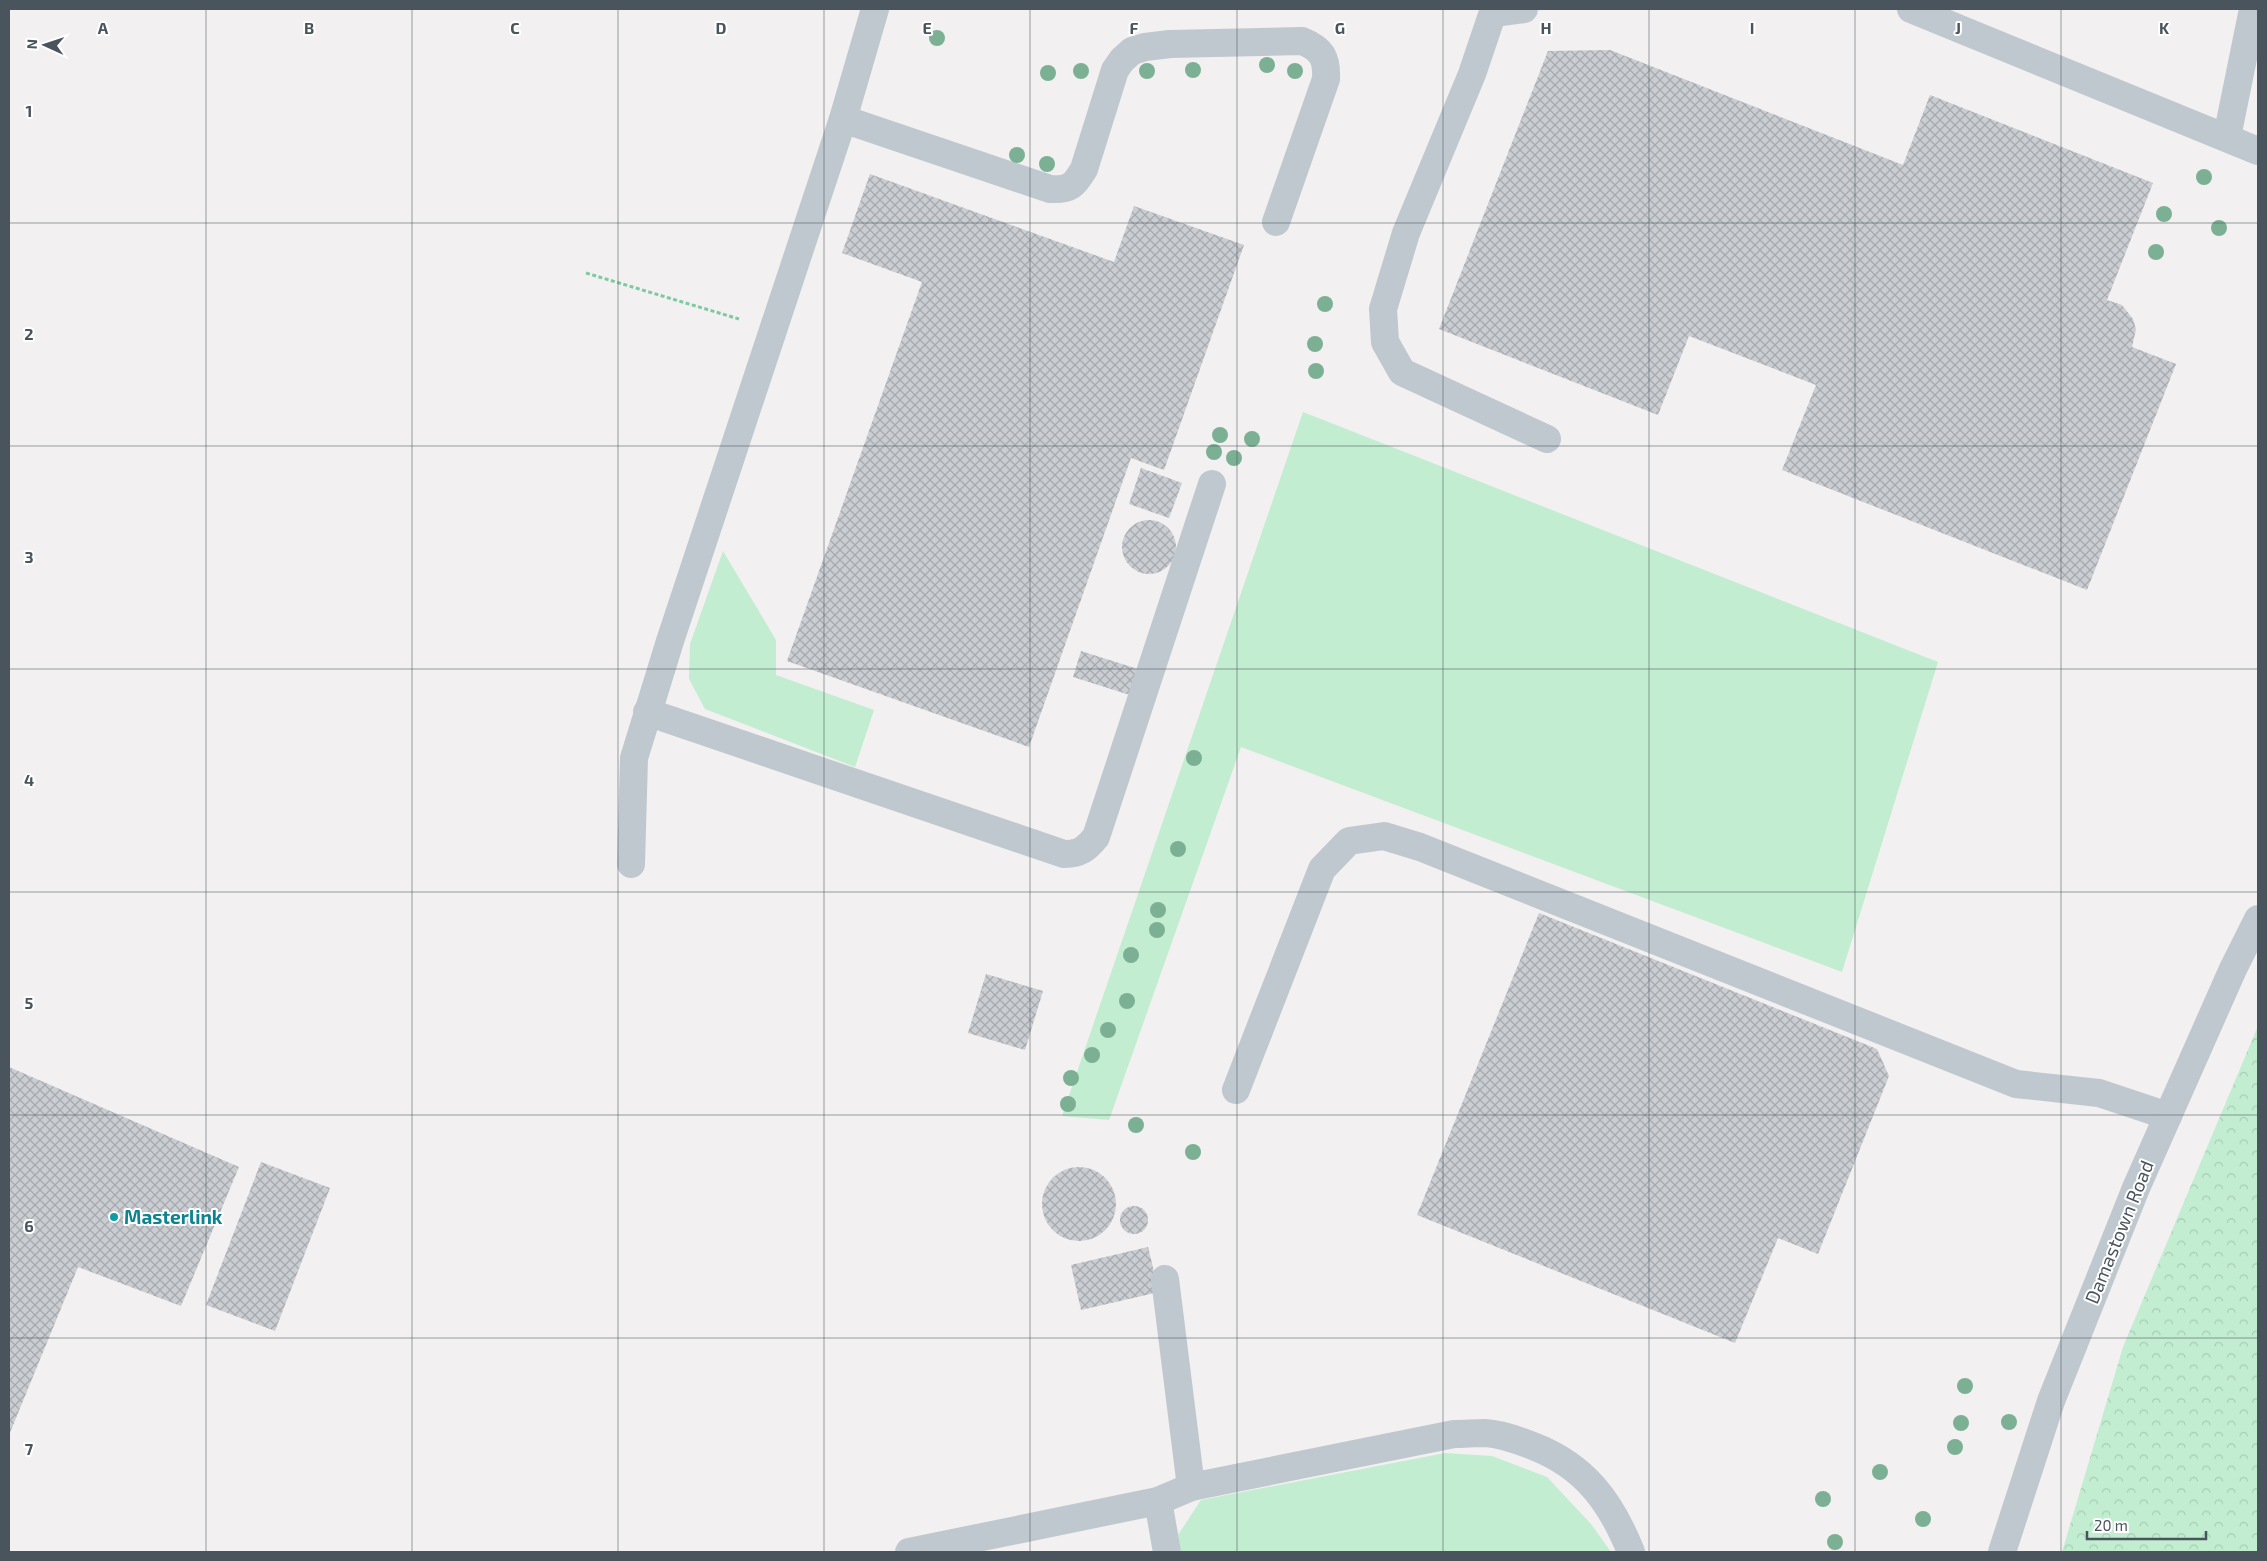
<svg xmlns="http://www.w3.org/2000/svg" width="2267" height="1561" viewBox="0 0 2267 1561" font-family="'Exo 2',sans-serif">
<defs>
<pattern id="forest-crowns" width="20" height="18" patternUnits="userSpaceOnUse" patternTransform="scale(1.25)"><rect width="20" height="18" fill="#c2edd1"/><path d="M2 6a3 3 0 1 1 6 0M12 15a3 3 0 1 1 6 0" fill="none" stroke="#a8cdb6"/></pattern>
<pattern id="building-cross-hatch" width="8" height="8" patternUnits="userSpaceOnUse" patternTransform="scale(1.25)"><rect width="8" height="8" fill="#cacdd2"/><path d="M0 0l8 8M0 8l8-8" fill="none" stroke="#a6a9ae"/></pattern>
</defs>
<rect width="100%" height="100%" fill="#f2f0f0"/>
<!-- green -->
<g fill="#c2edd1">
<polygon points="1303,412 1938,662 1842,972 1241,747 1109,1120 1062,1116"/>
<polygon points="723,551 776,640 776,675 874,710 855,767 705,709 689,679 690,644"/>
<polygon points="1445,1453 1492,1456 1547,1477 1591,1524 1611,1552 1181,1552 1178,1535 1201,1500"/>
</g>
<!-- forest -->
<polygon fill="url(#forest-crowns)" points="2258,1026 2258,1552 2062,1552 2123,1347"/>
<!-- building -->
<g fill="url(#building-cross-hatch)">
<polygon points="1610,50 1903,165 1930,95 2153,183 2107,300 2122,305 2133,319 2136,329 2132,347 2176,364 2087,590 1782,470 1816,385 1689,336 1658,415 1439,329 1548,51"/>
<polygon points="870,174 1114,262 1134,206 1244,245 1164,470 1131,458 1029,747 787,661 922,282 842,253"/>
<polygon points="1141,468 1182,483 1169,518 1129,504"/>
<circle cx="1149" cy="547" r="27"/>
<polygon points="1081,651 1141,670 1133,696 1073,677"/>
<polygon points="1539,913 1877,1049 1889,1076 1818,1254 1778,1238 1735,1343 1417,1215"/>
<polygon points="986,974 1043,991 1025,1050 968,1033"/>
<polygon points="9,1067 239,1167 181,1306 78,1267 9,1435"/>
<polygon points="261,1162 330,1188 275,1331 206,1305"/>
<circle cx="1079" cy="1204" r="37"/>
<circle cx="1134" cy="1220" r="14"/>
<polygon points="1148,1247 1159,1292 1081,1310 1071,1265"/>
</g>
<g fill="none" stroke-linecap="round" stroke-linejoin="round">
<!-- path -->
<polyline stroke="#7bcaa0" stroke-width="3" stroke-dasharray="4 2.5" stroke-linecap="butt" points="586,273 739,319"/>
<!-- minor -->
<g stroke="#bfc8ce" stroke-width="28">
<polyline points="1494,9 1472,74 1406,233 1383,309 1385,342 1402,372 1547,439"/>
<polyline points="1911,9 2258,151"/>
<polyline points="1493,13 1524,9"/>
<path d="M843,119L1050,189C1070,190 1074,186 1084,169L1115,70L1122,60L1132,51L1145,47L1170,44L1302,41C1322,49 1327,58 1326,79L1276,222"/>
<polyline points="2227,137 2253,9"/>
<path d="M647,712L1064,854C1080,854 1086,849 1096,837L1212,484"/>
<polyline points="631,864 634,758 670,641 843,119 875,9"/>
<polyline points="1236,1090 1322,869 1349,841 1384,836 1420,847 2016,1084 2099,1093 2168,1116"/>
<polyline points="1165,1279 1191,1487"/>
<polyline points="1158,1501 1167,1552"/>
<path d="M909,1552L1158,1501L1191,1487L1454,1434C1464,1434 1475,1433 1485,1433C1501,1434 1518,1440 1533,1446C1585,1466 1611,1502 1631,1552"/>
<polyline points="2002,1552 2051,1401 2136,1188 2233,969 2258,919"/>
</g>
</g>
<!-- trees -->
<g fill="#7cb094">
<circle cx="937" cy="38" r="8"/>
<circle cx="1267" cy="65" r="8"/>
<circle cx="1193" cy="70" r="8"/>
<circle cx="1081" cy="71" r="8"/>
<circle cx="1147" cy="71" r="8"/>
<circle cx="1295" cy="71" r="8"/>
<circle cx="1048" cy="73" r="8"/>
<circle cx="1017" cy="155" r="8"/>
<circle cx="1047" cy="164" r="8"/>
<circle cx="2204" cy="177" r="8"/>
<circle cx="2164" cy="214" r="8"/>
<circle cx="2219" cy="228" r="8"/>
<circle cx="2156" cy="252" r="8"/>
<circle cx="1325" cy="304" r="8"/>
<circle cx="1315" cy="344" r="8"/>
<circle cx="1316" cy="371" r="8"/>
<circle cx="1220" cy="435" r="8"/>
<circle cx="1252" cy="439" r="8"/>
<circle cx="1214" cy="452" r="8"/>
<circle cx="1234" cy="458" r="8"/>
<circle cx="1194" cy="758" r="8"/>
<circle cx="1178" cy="849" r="8"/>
<circle cx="1158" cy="910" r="8"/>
<circle cx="1157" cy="930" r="8"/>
<circle cx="1131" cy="955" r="8"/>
<circle cx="1127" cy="1001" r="8"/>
<circle cx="1108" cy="1030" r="8"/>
<circle cx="1092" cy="1055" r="8"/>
<circle cx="1071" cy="1078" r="8"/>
<circle cx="1068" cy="1104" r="8"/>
<circle cx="1136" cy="1125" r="8"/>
<circle cx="1193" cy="1152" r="8"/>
<circle cx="1965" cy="1386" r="8"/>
<circle cx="2009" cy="1422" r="8"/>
<circle cx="1961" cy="1423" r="8"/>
<circle cx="1955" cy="1447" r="8"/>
<circle cx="1880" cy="1472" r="8"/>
<circle cx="1823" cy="1499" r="8"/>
<circle cx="1923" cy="1519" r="8"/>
<circle cx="1835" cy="1542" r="8"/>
</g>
<!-- grid -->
<path fill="none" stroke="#49545d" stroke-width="1" stroke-opacity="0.55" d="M206,9V1552M412,9V1552M618,9V1552M824,9V1552M1030,9V1552M1237,9V1552M1443,9V1552M1649,9V1552M1855,9V1552M2061,9V1552M9,223H2258M9,446H2258M9,669H2258M9,892H2258M9,1115H2258M9,1338H2258"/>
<!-- markers -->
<circle fill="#0f9aa8" stroke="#fff" stroke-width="2" cx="114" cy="1217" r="5"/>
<g text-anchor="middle" stroke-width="4" stroke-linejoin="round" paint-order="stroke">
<!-- culture labels -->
<g font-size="19" font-weight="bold" fill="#0d838f" stroke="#fff" text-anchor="start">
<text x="124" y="1224">Masterlink</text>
</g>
<!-- street labels -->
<g font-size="19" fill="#49545d" stroke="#fff">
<text transform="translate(2119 1232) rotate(-68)" y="7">Damastown Road</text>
</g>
</g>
<g font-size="16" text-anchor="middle" font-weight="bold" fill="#49545d" stroke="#fff" stroke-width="4" stroke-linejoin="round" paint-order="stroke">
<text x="103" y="34">A</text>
<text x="309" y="34">B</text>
<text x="515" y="34">C</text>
<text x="721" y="34">D</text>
<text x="927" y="34">E</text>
<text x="1134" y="34">F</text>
<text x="1340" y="34">G</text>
<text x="1546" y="34">H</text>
<text x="1752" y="34">I</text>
<text x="1958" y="34">J</text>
<text x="2164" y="34">K</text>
<text x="29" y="117">1</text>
<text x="29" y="340">2</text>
<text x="29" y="563">3</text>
<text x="29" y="786">4</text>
<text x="29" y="1009">5</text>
<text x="29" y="1232">6</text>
<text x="29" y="1455">7</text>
</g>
<!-- border -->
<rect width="2267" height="1561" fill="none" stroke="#49545d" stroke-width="20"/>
<!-- north arrow -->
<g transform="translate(45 45) rotate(273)" stroke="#ffffff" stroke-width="4" paint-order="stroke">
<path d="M0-4L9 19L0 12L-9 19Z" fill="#49545d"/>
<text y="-8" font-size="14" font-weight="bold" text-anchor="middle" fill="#49545d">N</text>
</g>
<!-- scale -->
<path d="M2087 1531v8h119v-8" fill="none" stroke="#49545d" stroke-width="2.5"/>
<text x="2094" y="1531" font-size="15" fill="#49545d" stroke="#ffffff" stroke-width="4" paint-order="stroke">20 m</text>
</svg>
